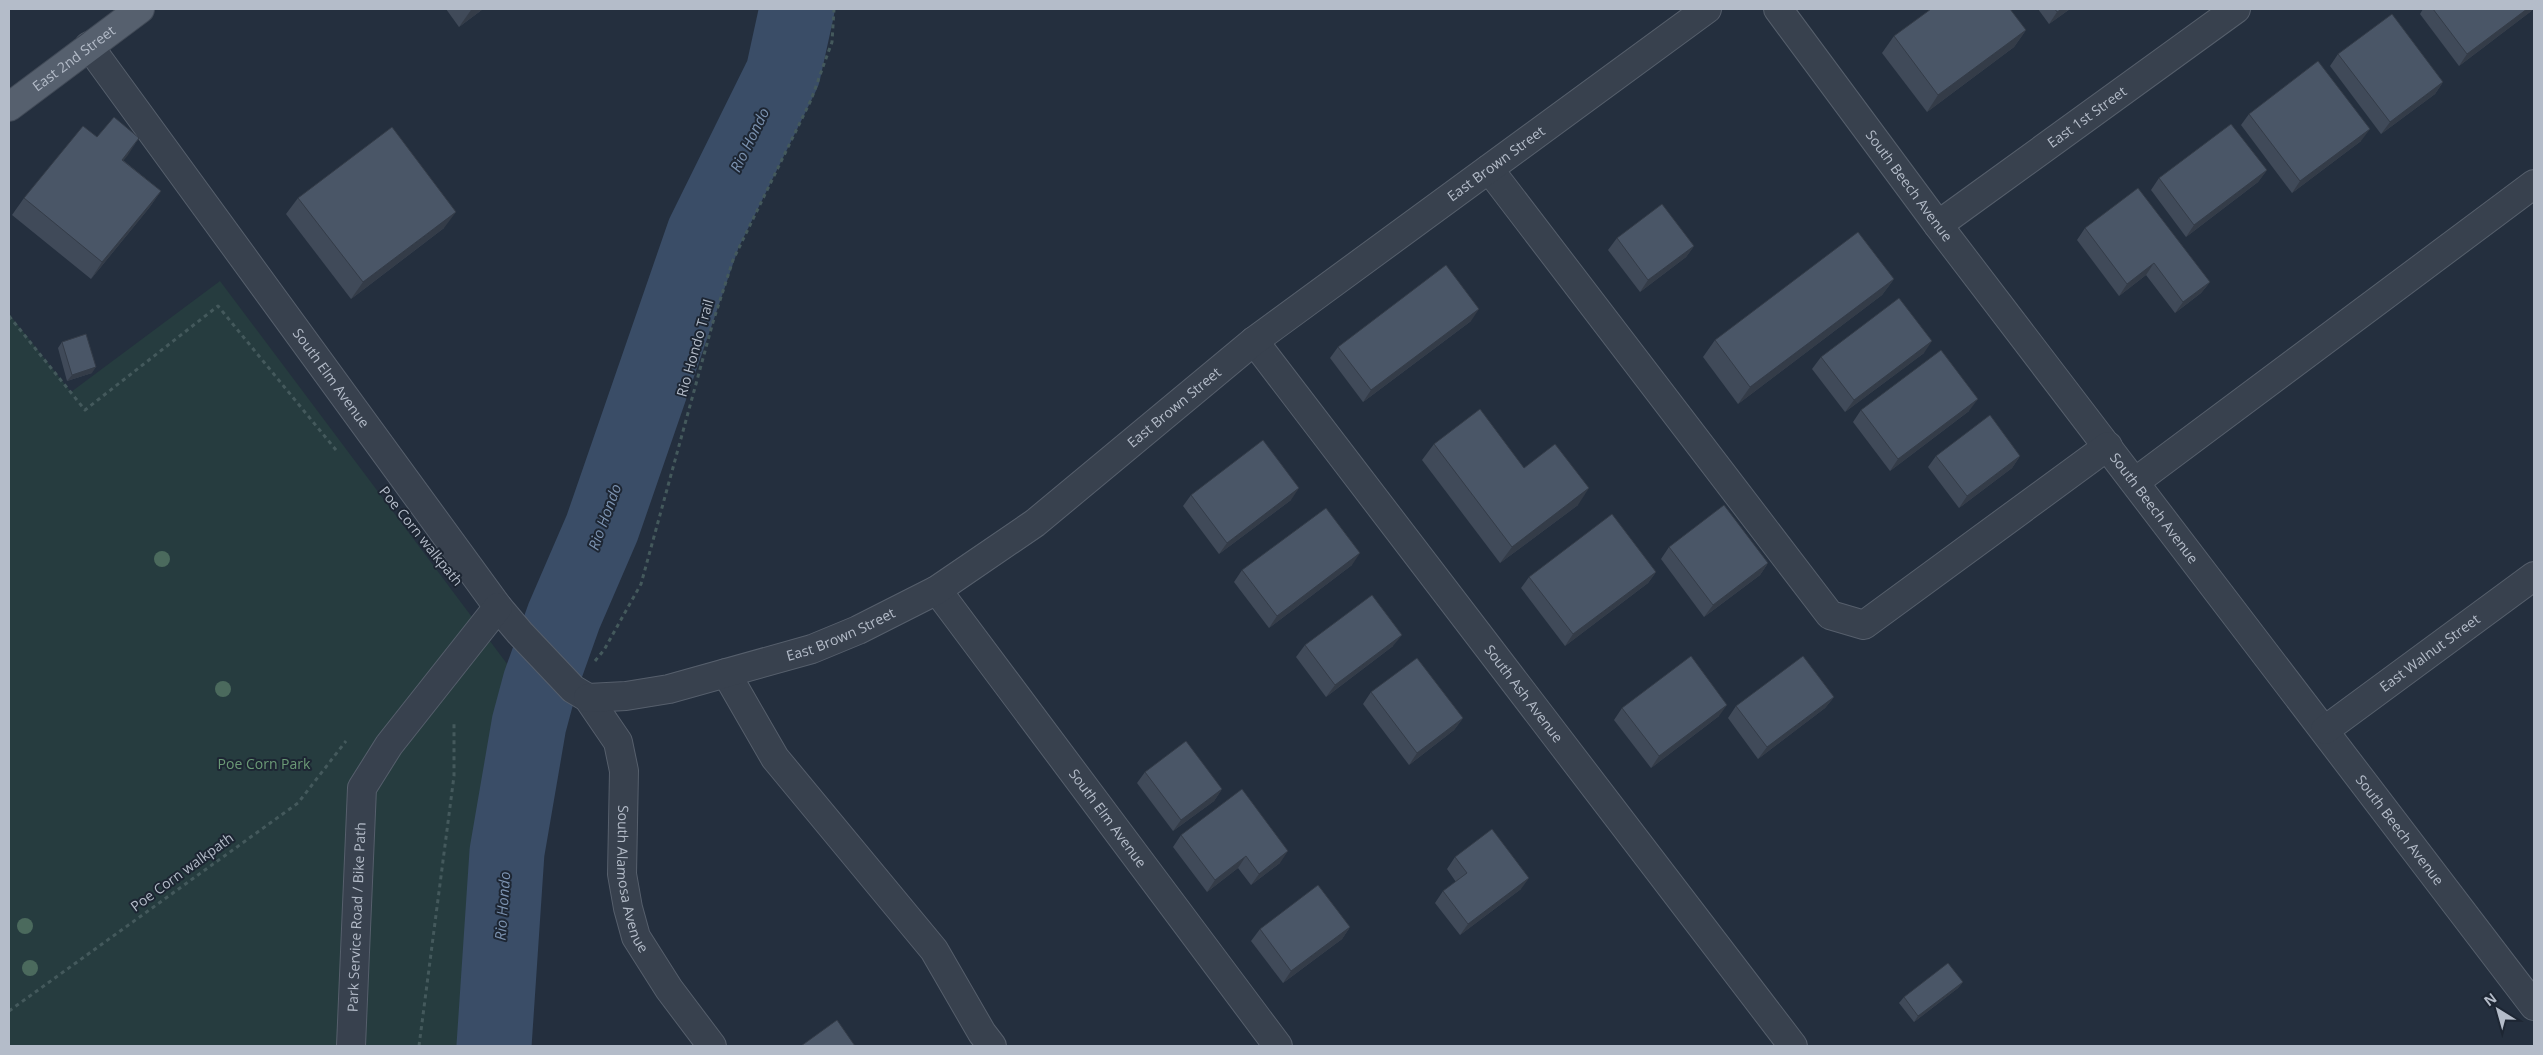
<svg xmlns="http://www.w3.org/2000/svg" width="2543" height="1055" viewBox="0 0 2543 1055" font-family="'Open Sans',sans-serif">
<rect width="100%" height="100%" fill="#242f3e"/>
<!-- green -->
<polygon fill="#263c3f" points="220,281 535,701 507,852 494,1046 9,1046 9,314 71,392"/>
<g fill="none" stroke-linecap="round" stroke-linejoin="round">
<!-- river -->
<polyline stroke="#3a4d67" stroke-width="75" points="494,1046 507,852 529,724 540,683 564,616 602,528 704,233 783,73 797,9"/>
<!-- minor casing -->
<g stroke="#565f6c" stroke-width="30">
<g id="minor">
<path id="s1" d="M1778,9L1938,225L2534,1006"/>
<path id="s2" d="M89,46L498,607L520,633L573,689L588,698L618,742L624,771L622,874L628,908L636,937L669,989L712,1046"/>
<polyline points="1489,169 1830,615 1864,625 2108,446"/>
<path id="s3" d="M1938,225L2236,9"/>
<path id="s4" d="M1254,341L1793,1046"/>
<polyline points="2135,482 2534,184"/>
<path id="s5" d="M937,590L1278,1046"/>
<polyline points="726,673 775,758 934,950 982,1033 992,1046"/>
<path id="s6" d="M588,698L626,696L669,689L812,649L858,630L937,590L1035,523L1254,341L1707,9"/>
<path id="s7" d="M2325,730L2534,576"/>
<path id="s8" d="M351,1046L362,788L389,745L498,607"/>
</g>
</g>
<!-- major casing -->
<g stroke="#414a57" stroke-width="30">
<g id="major">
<path id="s9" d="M9,107L140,9"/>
</g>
</g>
<!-- path -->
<g stroke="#44595c" stroke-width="3" stroke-dasharray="4 4" stroke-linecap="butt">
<polyline points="9,316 85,410 218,306 336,450"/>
<polyline points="595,661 604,650 641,584 713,322 733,260 811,100 832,42 834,9"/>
<polyline points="9,1011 298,803 346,741"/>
<polyline points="419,1046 454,776 454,722"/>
</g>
<!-- minor -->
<use href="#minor" stroke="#38414e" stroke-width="28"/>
<!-- major -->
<use href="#major" stroke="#56606e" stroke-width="28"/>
</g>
<!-- trees -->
<g fill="#4b6a5d">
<circle cx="162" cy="559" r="8"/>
<circle cx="223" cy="689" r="8"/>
<circle cx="25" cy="926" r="8"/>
<circle cx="30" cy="968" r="8"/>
</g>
<!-- wall -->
<g fill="#404a59">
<polygon points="446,9 483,9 459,27"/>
<polygon points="2038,9 2070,9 2049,24"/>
<polygon points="2423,9 2533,9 2530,12 2459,66 2420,14"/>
<polygon points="2026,30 2014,47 1927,112 1882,53 1894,36"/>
<polygon points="2338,54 2443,82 2435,94 2381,134 2330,66"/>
<polygon points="2249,114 2361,141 2292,193 2241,125"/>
<polygon points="97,137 139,138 123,160 161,191 149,208 91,279 12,215 24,198"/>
<polygon points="2267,170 2258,182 2186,237 2151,190 2159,178"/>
<polygon points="298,198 444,228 351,299 286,214"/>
<polygon points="2085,228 2210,282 2201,293 2175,313 2146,275 2119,296 2077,240"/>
<polygon points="1617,238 1694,246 1686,257 1640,292 1608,250"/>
<polygon points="1894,279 1882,295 1738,404 1703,357 1715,340"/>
<polygon points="1471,321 1363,402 1330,358 1338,347"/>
<polygon points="62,342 92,373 67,381 58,348"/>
<polygon points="1924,353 1845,412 1812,369 1821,357"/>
<polygon points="1861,410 1969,411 1890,471 1853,422"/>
<polygon points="1434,444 1524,468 1578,505 1500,563 1422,460"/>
<polygon points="1936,456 2020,456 2012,468 1959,508 1928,467"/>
<polygon points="1191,495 1291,500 1219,554 1183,506"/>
<polygon points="1669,547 1768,563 1760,575 1704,617 1661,559"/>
<polygon points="1352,565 1269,628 1234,582 1242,570"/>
<polygon points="1656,572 1648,583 1565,646 1521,588 1529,577"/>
<polygon points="1305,645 1393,646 1326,697 1296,657"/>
<polygon points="1371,692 1463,718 1454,730 1409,765 1363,704"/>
<polygon points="1834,697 1825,708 1758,759 1728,718 1736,706"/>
<polygon points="1622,708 1719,716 1651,768 1614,720"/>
<polygon points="1145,772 1222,789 1214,801 1173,831 1137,783"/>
<polygon points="1181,835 1280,863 1251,885 1238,868 1207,892 1173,847"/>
<polygon points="1455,857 1521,889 1460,935 1435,903 1443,891 1456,882 1447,869"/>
<polygon points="1350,927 1342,939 1283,983 1251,941 1260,929"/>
<polygon points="1963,982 1958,988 1914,1022 1899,1003 1904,997"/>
</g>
<!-- shaded-wall -->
<g fill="#343c48">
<polygon points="473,9 483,9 459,27 471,10"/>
<polygon points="2062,9 2070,9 2049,24 2057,12"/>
<polygon points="2527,9 2533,9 2530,12 2459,66 2467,54"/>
<polygon points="2026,30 2014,47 1927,112 1938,95"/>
<polygon points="2443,82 2435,94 2381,134 2390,122"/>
<polygon points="2370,129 2361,141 2292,193 2300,181"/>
<polygon points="139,138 128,155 111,176 122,160"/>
<polygon points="2267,170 2258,182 2186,237 2194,225"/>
<polygon points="161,191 149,208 91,279 102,262"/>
<polygon points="456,212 444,228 351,299 363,282"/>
<polygon points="1694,246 1686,257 1640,292 1648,280"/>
<polygon points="2154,263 2146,275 2119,296 2127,284"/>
<polygon points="1894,279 1882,295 1738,404 1750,387"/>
<polygon points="2210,282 2201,293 2175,313 2183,302"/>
<polygon points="1479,309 1471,321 1363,402 1371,390"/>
<polygon points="1932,341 1924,353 1845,412 1854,400"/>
<polygon points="96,367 92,373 67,381 72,375"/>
<polygon points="1978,399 1969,411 1890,471 1898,459"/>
<polygon points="2020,456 2012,468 1959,508 1967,496"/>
<polygon points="1299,488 1291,500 1219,554 1227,543"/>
<polygon points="1589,488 1578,505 1500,563 1512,547"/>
<polygon points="1360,553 1352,565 1269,628 1277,616"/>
<polygon points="1768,563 1760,575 1704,617 1713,605"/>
<polygon points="1656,572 1648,583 1565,646 1573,634"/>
<polygon points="1402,635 1393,646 1326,697 1335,685"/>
<polygon points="1834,697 1825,708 1758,759 1767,747"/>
<polygon points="1727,705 1719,716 1651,768 1659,756"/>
<polygon points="1463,718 1454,730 1409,765 1417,753"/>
<polygon points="1222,789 1214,801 1173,831 1181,820"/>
<polygon points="1288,851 1280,863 1251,885 1259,874"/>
<polygon points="1246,856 1238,868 1207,892 1215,880"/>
<polygon points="1529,878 1521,889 1460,935 1468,924"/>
<polygon points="1350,927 1342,939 1283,983 1291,971"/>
<polygon points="1963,982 1958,988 1914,1022 1918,1016"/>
</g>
<!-- building -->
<g fill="#4a5667" stroke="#343c48">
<polygon points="1931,9 2010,9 2026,30 1938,95 1894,36"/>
<polygon points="2055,9 2062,9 2057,12"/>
<polygon points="2433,9 2527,9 2467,54"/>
<polygon points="2392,14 2443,82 2390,122 2338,54"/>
<polygon points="2318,61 2370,129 2300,181 2249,114"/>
<polygon points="114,117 139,138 122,160 161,191 102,262 24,198 83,126 97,137"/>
<polygon points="2231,124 2267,170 2194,225 2159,178"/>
<polygon points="392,127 456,212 363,282 298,198"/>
<polygon points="2138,188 2210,282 2183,302 2154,263 2127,284 2085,228"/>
<polygon points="1662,204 1694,246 1648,280 1617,238"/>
<polygon points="1858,232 1894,279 1750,387 1715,340"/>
<polygon points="1446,265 1479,309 1371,390 1338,347"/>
<polygon points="1899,298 1932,341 1854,400 1821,357"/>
<polygon points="86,334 96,367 72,375 62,342"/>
<polygon points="1941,350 1978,399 1898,459 1861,410"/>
<polygon points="1480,409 1524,468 1555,444 1589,488 1512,547 1434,444"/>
<polygon points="1990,415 2020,456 1967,496 1936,456"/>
<polygon points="1263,440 1299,488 1227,543 1191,495"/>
<polygon points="1724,505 1768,563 1713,605 1669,547"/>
<polygon points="1326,508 1360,553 1277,616 1242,570"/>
<polygon points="1612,514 1656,572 1573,634 1529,577"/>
<polygon points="1372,595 1402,635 1335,685 1305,645"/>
<polygon points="1691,656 1727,705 1659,756 1622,708"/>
<polygon points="1803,656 1834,697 1767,747 1736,706"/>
<polygon points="1417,658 1463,718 1417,753 1371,692"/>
<polygon points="1186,741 1222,789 1181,820 1145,772"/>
<polygon points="1242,789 1288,851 1259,874 1246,856 1215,880 1181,835"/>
<polygon points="1492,829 1529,878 1468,924 1443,891 1467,873 1455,857"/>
<polygon points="1318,885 1350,927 1291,971 1260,929"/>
<polygon points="1948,963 1963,982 1918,1016 1904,997"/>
<polygon points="837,1020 855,1046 801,1046"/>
</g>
<g text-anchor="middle" stroke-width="4" stroke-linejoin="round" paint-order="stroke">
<!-- street labels -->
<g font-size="14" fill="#b4bcc9" stroke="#1d2633">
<text dy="5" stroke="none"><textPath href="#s9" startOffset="81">East 2nd Street</textPath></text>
<text dy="5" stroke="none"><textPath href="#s3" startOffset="184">East 1st Street</textPath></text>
<text dy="5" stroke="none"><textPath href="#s6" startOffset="1072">East Brown Street</textPath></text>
<text dy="5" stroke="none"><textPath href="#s1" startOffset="220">South Beech Avenue</textPath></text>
<text transform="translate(695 348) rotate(-74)" y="5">Rio Hondo Trail</text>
<text dy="5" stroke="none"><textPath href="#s2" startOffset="411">South Elm Avenue</textPath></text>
<text dy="5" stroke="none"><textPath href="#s6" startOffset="668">East Brown Street</textPath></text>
<text dy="5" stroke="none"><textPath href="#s1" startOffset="625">South Beech Avenue</textPath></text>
<text transform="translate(421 536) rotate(51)" y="5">Poe Corn walkpath</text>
<text dy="5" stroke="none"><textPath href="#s6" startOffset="262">East Brown Street</textPath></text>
<text dy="5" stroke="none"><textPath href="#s7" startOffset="130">East Walnut Street</textPath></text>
<text dy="5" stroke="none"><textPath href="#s4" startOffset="444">South Ash Avenue</textPath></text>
<text dy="5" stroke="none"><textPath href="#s5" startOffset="285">South Elm Avenue</textPath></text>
<text dy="5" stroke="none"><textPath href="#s1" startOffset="1030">South Beech Avenue</textPath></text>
<text transform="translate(182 872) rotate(-36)" y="5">Poe Corn walkpath</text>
<text dy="5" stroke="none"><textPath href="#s2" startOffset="1015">South Alamosa Avenue</textPath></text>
<text dy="5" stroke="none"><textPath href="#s8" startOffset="129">Park Service Road / Bike Path</textPath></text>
</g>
<!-- park labels -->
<g font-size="14" fill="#6b9a76" stroke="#1d2633">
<text x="264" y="769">Poe Corn Park</text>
</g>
<!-- water labels -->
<g font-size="15" font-style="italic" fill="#7c93b1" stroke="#1d2633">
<text transform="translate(750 140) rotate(-64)" y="5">Rio Hondo</text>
<text transform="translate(605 517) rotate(-70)" y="5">Rio Hondo</text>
<text transform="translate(503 906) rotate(-86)" y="5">Rio Hondo</text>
</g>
</g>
<!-- border -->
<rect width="2543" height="1055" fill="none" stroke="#b4bcc9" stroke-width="20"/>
<!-- north arrow -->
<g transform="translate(2498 1010) rotate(323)" stroke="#1d2633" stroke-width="4" paint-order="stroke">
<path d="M0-4L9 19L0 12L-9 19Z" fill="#b4bcc9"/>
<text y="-8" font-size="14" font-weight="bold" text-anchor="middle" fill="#b4bcc9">N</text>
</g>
</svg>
